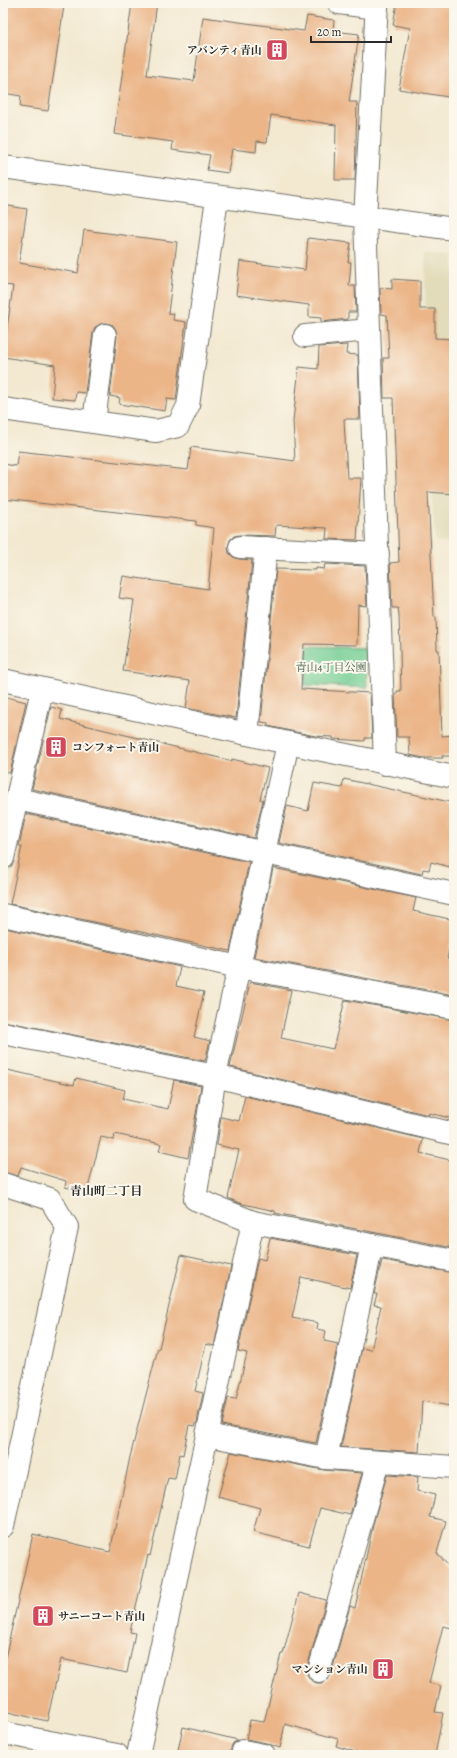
<svg xmlns="http://www.w3.org/2000/svg" width="457" height="1758" viewBox="0 0 457 1758" font-family="Alegreya,'Noto Serif JP',serif">
<rect width="100%" height="100%" fill="#fbf7ec"/>
<filter id="ink" filterUnits="userSpaceOnUse"><feTurbulence type="fractalNoise" baseFrequency=".025" numOctaves="2"/><feDisplacementMap in="SourceGraphic" scale="8" xChannelSelector="R" yChannelSelector="G"/><feConvolveMatrix kernelMatrix="1 2 1 2 8 2 1 2 1" color-interpolation-filters="sRGB"/></filter>
<filter id="wash" filterUnits="userSpaceOnUse"><feTurbulence type="fractalNoise" baseFrequency=".012" numOctaves="4" result="noise"/><feDisplacementMap in="SourceGraphic" scale="16" xChannelSelector="R" yChannelSelector="G"/><feGaussianBlur stdDeviation="0.9" result="paint"/><feColorMatrix in="noise" values="0 0 0 0 0 0 0 0 0 0 0 0 0 0 0 0 0 1.4 0 .05"/><feComposite in="paint" operator="in"/></filter>
<g filter="url(#wash)">
<rect width="100%" height="100%" fill="#f3e9d1"/>
<!-- built -->
<g fill="#e2dcba">
<polygon points="425,252 454,255 454,423 426,423"/>
<polygon points="428,426 454,426 454,543 435,542"/>
</g>
<!-- green -->
<polygon fill="#75ce94" stroke="#507c60" points="307,646 366,648 367,688 305,685"/>
<g id="blocks">
<!-- building -->
<g fill="#ebb588">
<polygon points="3,3 42,3 64,6 48,111 20,107 21,96 3,93"/>
<polygon points="132,3 157,3 147,75 194,81 203,17 304,31 307,16 334,20 333,31 359,34 349,102 357,102 355,180 335,180 336,125 271,115 267,142 257,141 256,152 232,149 228,173 207,170 210,155 172,150 173,142 114,134"/>
<polygon points="397,3 454,3 454,98 399,89 410,28 393,25"/>
<polygon points="3,205 27,209 19,263 78,273 84,230 177,242 168,313 174,314 173,320 186,322 176,400 167,399 165,411 119,404 120,398 110,396 117,336 116,330 113,325 107,323 100,324 95,327 93,333 85,393 76,392 75,400 52,398 55,365 3,357 13,286 3,285"/>
<polygon points="308,238 351,243 348,262 351,262 349,286 355,286 356,312 348,312 348,319 321,322 321,318 309,317 309,305 236,295 240,261 305,270"/>
<polygon points="392,279 420,281 420,309 435,309 435,338 454,339 454,494 428,492 434,617 436,617 437,650 439,650 442,736 454,735 454,756 442,756 443,758 424,758 410,755 409,737 397,737 395,694 397,694 397,691 401,691 399,615 398,608 392,608 390,563 399,562 393,398 384,398 383,358 389,358 387,315 381,314 380,288 392,289"/>
<polygon points="347,345 346,354 358,355 360,419 344,419 347,478 361,478 357,540 326,539 327,528 276,525 275,536 240,535 234,536 230,540 228,547 229,553 233,557 239,559 252,560 236,718 186,708 190,681 123,671 134,600 119,598 123,576 208,589 214,528 196,525 196,521 3,499 3,464 16,466 18,451 188,470 191,447 295,461 293,421 299,367 318,369 319,347"/>
<polygon points="325,564 365,566 367,606 358,605 357,645 304,644 301,689 370,693 372,738 365,738 365,741 333,739 333,737 315,736 291,731 268,726 268,723 261,722 276,569 316,570 316,568 324,569"/>
<polygon points="3,696 26,702 10,773 3,771"/>
<polygon points="51,707 62,710 60,719 232,761 232,759 268,768 260,799 263,800 254,838 32,789"/>
<polygon points="344,779 454,803 454,868 431,862 429,870 423,869 422,874 279,843 287,806 308,811 314,783 342,788"/>
<polygon points="26,814 249,862 230,951 10,904 22,846 19,846"/>
<polygon points="273,868 416,898 413,911 454,920 454,929 447,958 454,960 454,995 254,957"/>
<polygon points="5,928 180,967 176,986 204,992 194,1037 210,1041 205,1061 3,1021 3,935"/>
<polygon points="250,982 291,990 281,1038 333,1049 345,1000 454,1020 454,1119 429,1113 429,1115 230,1067"/>
<polygon points="3,1069 74,1085 76,1078 125,1090 123,1099 168,1109 174,1080 201,1086 188,1158 159,1151 161,1144 115,1134 114,1140 101,1137 87,1192 65,1187 66,1181 21,1167 18,1176 3,1172"/>
<polygon points="245,1096 423,1139 420,1153 454,1161 454,1248 275,1213 275,1211 239,1203 228,1198 239,1150 217,1145 221,1117 239,1121"/>
<polygon points="270,1238 357,1255 350,1288 301,1277 292,1318 318,1323 317,1329 326,1331 324,1341 338,1344 316,1443 222,1425 228,1398 236,1399 247,1353 238,1351 258,1258 265,1260"/>
<polygon points="181,1255 231,1266 214,1346 206,1344 195,1391 203,1393 197,1422 195,1426 189,1425 183,1455 180,1454 175,1479 168,1478 150,1556 148,1555 130,1632 135,1633 127,1673 61,1659 47,1721 3,1711 3,1667 33,1534 110,1552 130,1457 158,1348 159,1348"/>
<polygon points="382,1260 454,1273 454,1385 450,1406 422,1401 419,1452 341,1447 362,1348 371,1350 381,1306 374,1305 377,1294 374,1294"/>
<polygon points="231,1452 324,1470 362,1473 350,1515 320,1508 309,1546 253,1532 260,1508 218,1497"/>
<polygon points="387,1475 418,1477 417,1491 435,1495 430,1517 446,1521 437,1553 454,1572 454,1587 452,1628 443,1626 429,1683 441,1686 435,1712 443,1713 435,1755 365,1755 336,1746 338,1739 285,1724 280,1748 266,1743 246,1739 250,1720 264,1722 281,1654 283,1654 299,1593 326,1600 307,1668 307,1674 310,1679 316,1683 322,1683 327,1680 331,1675 350,1606 355,1608 374,1521"/>
<polygon points="183,1727 238,1740 233,1743 231,1748 231,1755 177,1755"/>
</g>
</g>
</g>
<g filter="url(#ink)">
<use href="#blocks" fill-opacity="0" stroke="#716e65" stroke-width="1"/>
<g fill="none" stroke-linecap="round" stroke-linejoin="round">
<!-- minor casing -->
<g stroke="#716e65" stroke-width="24">
<g id="minor">
<polyline points="339,3 377,8"/>
<polyline points="377,3 365,218 385,764"/>
<polyline points="3,167 454,229"/>
<polyline points="305,336 369,330"/>
<polyline points="3,409 156,431 178,426 188,406 217,198"/>
<polyline points="94,422 105,335"/>
<polyline points="240,547 378,554"/>
<polyline points="3,680 288,743 454,777"/>
<polyline points="247,734 266,548"/>
<polyline points="288,743 215,1076 195,1199 253,1222 454,1261"/>
<polyline points="17,799 454,894"/>
<polyline points="3,858 42,690"/>
<polyline points="3,915 239,967 454,1008"/>
<polyline points="3,1033 215,1076 454,1134"/>
<polyline points="3,1184 50,1199 67,1227 3,1526"/>
<polyline points="207,1435 326,1458 454,1467"/>
<polyline points="326,1458 372,1245"/>
<polyline points="319,1671 378,1462"/>
<polyline points="3,1733 117,1755"/>
<polyline points="243,1751 264,1755"/>
<polyline points="138,1755 253,1222"/>
</g>
</g>
<!-- minor -->
<use href="#minor" stroke="#fff" stroke-width="22"/>
</g>
</g>
<!-- icons -->
<defs>
<g id="building-square" transform="scale(1.15)"><rect x="-9" y="-9" width="18" height="18" rx="4" fill="#d1495b" stroke="#fbf7ec"/><path d="M-4-6H4V6H1V3H-1V6H-4ZM-2.5-4.3h1.7v1.8h-1.7ZM.8-4.3h1.7v1.8H.8ZM-2.5-1h1.7V.8h-1.7ZM.8-1h1.7V.8H.8Z" fill="#fff"/></g>
</defs>
<g fill-rule="evenodd">
<use href="#building-square" x="277" y="50"/>
<use href="#building-square" x="56" y="747"/>
<use href="#building-square" x="43" y="1616"/>
<use href="#building-square" x="383" y="1669"/>
</g>
<g text-anchor="middle" stroke-width="4" stroke-linejoin="round" paint-order="stroke">
<!-- poi labels -->
<g font-size="11" font-weight="bold" fill="#2b2b2b" stroke="#fbf7ec" text-anchor="end">
<text x="262" y="54">アバンティ青山</text>
<text x="72" y="751" text-anchor="start">コンフォート青山</text>
<text x="58" y="1620" text-anchor="start">サニーコート青山</text>
<text x="368" y="1673">マンション青山</text>
</g>
<!-- park labels -->
<g font-size="11" fill="#415c4a" stroke="#fbf7ec">
<text x="331" y="671">青山4丁目公園</text>
</g>
<!-- neighbourhood labels -->
<g font-size="12" font-weight="bold" fill="#2b2b2b" stroke="#fbf7ec">
<text x="106" y="1195">青山町二丁目</text>
</g>
</g>
<!-- margin -->
<rect width="457" height="1758" fill="none" stroke="#fbf7ec" stroke-width="16"/>
<!-- scale -->
<path d="M311 36v6h80v-6" fill="none" stroke="#2b2b2b" stroke-width="2"/>
<text x="317" y="36" font-size="12" fill="#2b2b2b" stroke="#fbf7ec" stroke-width="3" paint-order="stroke">20 m</text>
</svg>
